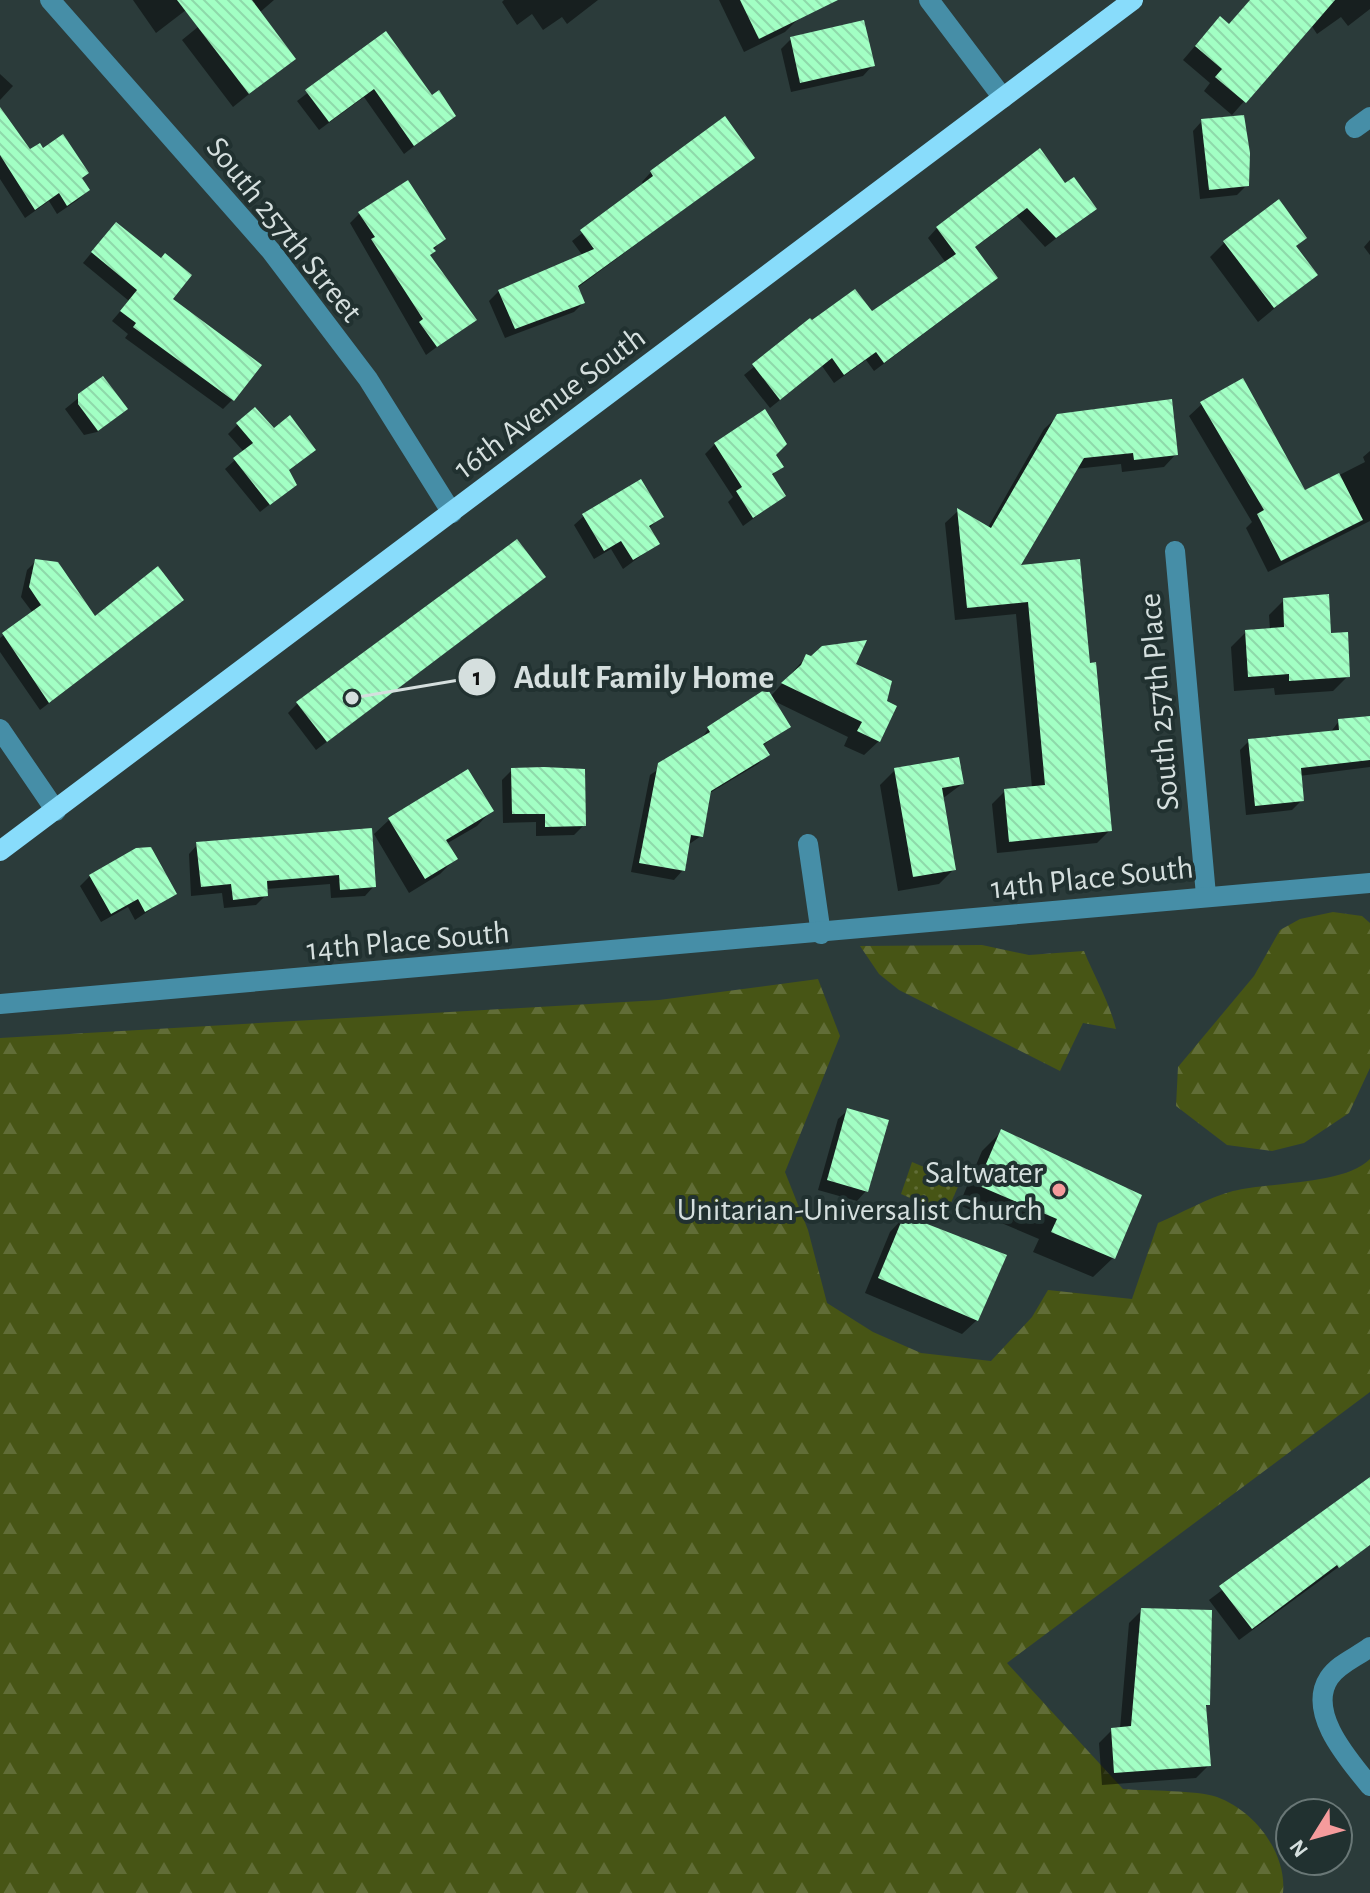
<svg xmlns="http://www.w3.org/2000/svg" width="1370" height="1893" viewBox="0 0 1370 1893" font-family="'Alegreya Sans',sans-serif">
<defs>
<pattern id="green-dots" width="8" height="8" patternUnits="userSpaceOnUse" patternTransform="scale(2)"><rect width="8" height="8" fill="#475515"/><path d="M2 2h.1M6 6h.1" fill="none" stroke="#616d37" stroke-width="1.8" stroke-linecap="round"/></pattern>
<pattern id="forest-firs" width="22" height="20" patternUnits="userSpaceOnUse" patternTransform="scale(2)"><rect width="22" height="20" fill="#475515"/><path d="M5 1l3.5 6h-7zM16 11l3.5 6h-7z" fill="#616d37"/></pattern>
<pattern id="building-back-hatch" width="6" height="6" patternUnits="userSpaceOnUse" patternTransform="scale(2)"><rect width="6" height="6" fill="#a2ffc4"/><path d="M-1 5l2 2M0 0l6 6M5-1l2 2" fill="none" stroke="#8ed9aa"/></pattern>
</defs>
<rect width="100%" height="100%" fill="#2b3b3a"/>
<!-- green -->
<polygon fill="url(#green-dots)" points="912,1162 960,1182 946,1214 901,1194"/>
<!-- forest -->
<g fill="url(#forest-firs)">
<polygon points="1333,912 1362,916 1370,923 1370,1068 1349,1113 1304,1143 1272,1151 1227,1145 1176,1106 1178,1067 1254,976 1280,930 1300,919"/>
<path d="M982,945L1029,955L1084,951C1095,978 1109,1001 1116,1029L1083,1023L1060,1071L899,990L879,974L860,946Z"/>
<path d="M818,979L840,1036L785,1172L808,1230L827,1303L873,1332L921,1353L991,1361L1032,1317L1048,1290L1132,1299L1158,1223C1182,1213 1207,1198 1233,1191C1268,1182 1345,1185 1370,1159V1392L1007,1663L1123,1789C1147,1791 1197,1790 1217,1797C1255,1811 1287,1853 1283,1893H0V1038L659,1000Z"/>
</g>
<!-- shadow -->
<g fill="#0007">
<polygon points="133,0 199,0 156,33"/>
<polygon points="231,0 274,0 259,13 293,59 233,107 182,40"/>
<polygon points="504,0 598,0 567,24 562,17 543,30 532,14 517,25 502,2"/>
<polygon points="719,0 792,0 800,17 785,32 744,52"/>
<polygon points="1251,0 1370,0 1370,9 1348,26 1341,17 1317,34 1311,25 1232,115 1204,91 1210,83 1183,60 1207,32 1228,26"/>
<polygon points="385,34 431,98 453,116 404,154 364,97 319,130 297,101"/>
<polygon points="791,39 872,66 863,76 791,92 781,49"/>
<polygon points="0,74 13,86 0,100"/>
<polygon points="0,110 30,152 80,179 88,190 79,199 57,214 49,201 25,218 0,179"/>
<polygon points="1202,121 1247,185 1237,195 1200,199 1193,131"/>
<polygon points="753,158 577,288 583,303 574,312 505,338 489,301 499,291 583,256 572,241 644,185 642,182 651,172"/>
<polygon points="1065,186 1094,209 1045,247 1017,216 974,248 986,287 874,371 866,360 834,383 822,366 770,408 744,375 810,321 871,314 946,263 928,238 937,228"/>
<polygon points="360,213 443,239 428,256 474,319 426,355 350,223"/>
<polygon points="107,234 170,299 233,399 223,409 125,338 128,334 112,321 129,301 83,263"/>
<polygon points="1305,237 1294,248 1315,275 1258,322 1210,257 1224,243"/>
<polygon points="1370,240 1370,255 1364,247"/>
<polygon points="103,378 115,418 97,432 84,435 65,409"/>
<polygon points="1202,404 1304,493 1365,462 1363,457 1370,451 1370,521 1268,572 1246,528 1252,522 1189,416"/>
<polygon points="1058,416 1176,454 1164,467 1122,472 1121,464 1075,469 1017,567 1089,665 1110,830 1097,843 997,853 992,804 1005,791 1032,788 1016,614 955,620 945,523 958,511 987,529 1044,429"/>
<polygon points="238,424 273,430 313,450 287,471 294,485 260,512 225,469 244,452 228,434"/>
<polygon points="715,444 781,450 775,456 781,466 771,477 784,496 743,526 728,502 733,497 705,454"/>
<polygon points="584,516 662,516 648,529 657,544 623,569 611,549 594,559 574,525"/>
<polygon points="36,561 95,618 173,608 40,710 0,652 0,638 33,613 21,597 27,570"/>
<polygon points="544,577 316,750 288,713 297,704"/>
<polygon points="1284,600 1329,636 1348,676 1333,691 1275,695 1274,688 1234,691 1231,647 1246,632 1270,630 1269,615"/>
<polygon points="807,656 853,664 879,741 864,755 844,746 848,737 772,700 788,727 762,746 767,755 758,764 708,794 701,836 688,845 683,870 674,880 631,872 650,775 700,741 708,729 766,690 770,697"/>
<polygon points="1370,718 1370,767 1299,776 1302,800 1292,810 1246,815 1240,750 1249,741 1330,733 1339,721"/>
<polygon points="512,770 584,825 574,835 536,836 536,822 503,823 502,780"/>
<polygon points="895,770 962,784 942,799 954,869 939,884 898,891 880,785"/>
<polygon points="491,811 477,826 446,844 455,859 440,874 409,893 374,834 389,820"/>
<polygon points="370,830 374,886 365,896 331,898 330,884 266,889 266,895 256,905 224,908 222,893 191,896 189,854 198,844"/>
<polygon points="90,876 175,893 135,920 128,907 101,922 80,886"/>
<polygon points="848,1110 866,1191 857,1201 818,1190 838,1119"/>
<polygon points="1001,1132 1113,1258 1093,1277 1033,1252 1039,1239 959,1205 982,1151"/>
<polygon points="904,1217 977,1320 962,1334 865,1293 890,1232"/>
<polygon points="1370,1478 1370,1544 1239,1640 1209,1600"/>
<polygon points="1142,1610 1208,1704 1205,1707 1209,1765 1196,1778 1102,1785 1099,1743 1112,1730 1120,1729 1129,1623"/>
</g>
<!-- building -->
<g fill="url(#building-back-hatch)">
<polygon points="177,0 252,0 296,59 249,94"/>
<polygon points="740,0 838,0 759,39"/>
<polygon points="1250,0 1335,0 1246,103 1215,77 1222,69 1195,46 1220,16 1229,24"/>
<polygon points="864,20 875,66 800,83 790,37"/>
<polygon points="386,31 432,95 439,90 456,116 414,146 374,89 329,122 305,90"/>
<polygon points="0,107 30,149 40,143 43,148 63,134 89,173 82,178 90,190 67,206 59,193 35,210 0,155"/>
<polygon points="1244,115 1250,153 1249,186 1209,190 1201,119"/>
<polygon points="725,116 755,158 578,286 585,303 515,329 498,290 594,249 580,230 653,176 650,171"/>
<polygon points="1040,148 1065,183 1074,177 1097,209 1056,238 1027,208 975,247 998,278 884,363 876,352 844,375 832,358 780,400 752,364 810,318 812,320 855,289 872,311 956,254 936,227"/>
<polygon points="408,180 446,239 433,248 436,251 430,255 477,320 437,347 419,322 423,319 371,239 375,237 358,212"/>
<polygon points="1279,199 1307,238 1296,246 1318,275 1274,308 1223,241"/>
<polygon points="116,222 161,258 165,253 192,275 173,299 262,365 234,401 133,327 136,323 120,311 137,290 91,252"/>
<polygon points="103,376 128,409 98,431 78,404 78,394"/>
<polygon points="1243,378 1305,490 1339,473 1363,520 1281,561 1257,514 1264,510 1200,402"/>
<polygon points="1172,399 1178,455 1134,460 1133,453 1084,458 1021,565 1080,559 1090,663 1096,662 1112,831 1009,842 1004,789 1045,785 1028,602 967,608 957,508 991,528 1057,414"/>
<polygon points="255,407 274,428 290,415 316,450 289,470 297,485 270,505 233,458 253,443 236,423"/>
<polygon points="765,409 787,444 776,455 784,467 772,474 786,496 753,518 736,491 742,487 714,443"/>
<polygon points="641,479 664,517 649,526 660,544 633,560 621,541 604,551 582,514"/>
<polygon points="517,539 546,577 327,742 296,702"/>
<polygon points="35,559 58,562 95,616 158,566 184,600 49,703 2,633 41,605 29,587"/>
<polygon points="1329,594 1331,633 1348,632 1350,677 1289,681 1289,674 1248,677 1245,630 1284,627 1283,598"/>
<polygon points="867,640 856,664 892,681 887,701 897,706 880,742 857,731 862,722 781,683 801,665 806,654 811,656 822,646"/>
<polygon points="767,688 791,727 763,744 770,755 711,791 703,837 691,835 685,871 639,863 658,763 710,732 707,727"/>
<polygon points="1370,716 1370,760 1301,768 1304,801 1255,806 1248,739 1339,730 1338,719"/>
<polygon points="959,757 964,784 942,788 956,870 913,877 894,768"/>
<polygon points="544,767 585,769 586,826 545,827 545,814 512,814 511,768"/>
<polygon points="468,769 494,811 446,840 458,859 425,879 388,818"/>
<polygon points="372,828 376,887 340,890 339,875 267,881 268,896 233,900 231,884 201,887 196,842"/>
<polygon points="151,847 177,894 145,912 138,899 111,914 89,875 136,848"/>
<polygon points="847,1108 889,1120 868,1192 827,1180"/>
<polygon points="1001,1129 1142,1195 1115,1259 1051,1232 1057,1219 977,1185"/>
<polygon points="904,1215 1007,1255 978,1321 878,1278"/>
<polygon points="1370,1477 1370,1545 1339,1568 1337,1565 1252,1629 1219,1586"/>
<polygon points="1141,1608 1212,1610 1210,1705 1206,1705 1211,1766 1114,1773 1111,1728 1131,1726"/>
</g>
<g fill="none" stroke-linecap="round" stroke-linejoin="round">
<!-- minor -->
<g stroke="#468ea7" stroke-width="20">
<polyline points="50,0 271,251 368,379 452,513"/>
<polyline points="929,0 1003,98"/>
<polyline points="1355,128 1370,117"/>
<polyline points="1175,551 1206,895"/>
<polyline points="0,729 56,811"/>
<polyline points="808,844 821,934"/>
<polyline points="0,1004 1370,883"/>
<path d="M1370,1647C1357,1657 1338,1664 1329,1678C1306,1713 1350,1761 1370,1786"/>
</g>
<!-- major -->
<polyline stroke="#88dcfb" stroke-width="20" points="0,851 1133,0"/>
</g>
<!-- markers -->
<circle fill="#f59b9c" stroke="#213130" stroke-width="3" cx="1059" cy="1190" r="8"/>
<g text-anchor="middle" stroke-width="8" stroke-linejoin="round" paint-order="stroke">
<!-- street labels -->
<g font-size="32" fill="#d5dfde" stroke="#213130">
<text transform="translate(285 229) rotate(51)" y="11">South 257th Street</text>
<text transform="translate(549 402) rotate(-37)" y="11">16th Avenue South</text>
<text transform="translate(1158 702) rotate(-95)" y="11">South 257th Place</text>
<text transform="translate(1092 877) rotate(-6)" y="11">14th Place South</text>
<text transform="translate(408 940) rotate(-5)" y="11">14th Place South</text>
</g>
<!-- poi labels -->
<g font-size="32" fill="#d5dfde" stroke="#213130" text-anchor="end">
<text x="1043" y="1183">Saltwater<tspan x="1043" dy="37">Unitarian-Universalist Church</tspan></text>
</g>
</g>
<!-- callouts -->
<path fill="none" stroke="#d5dfde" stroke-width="3" d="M352 698L477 677"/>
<g fill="#d5dfde" stroke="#213130" stroke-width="3">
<circle cx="352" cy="698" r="8"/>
<circle cx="477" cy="677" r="20"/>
</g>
<g font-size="24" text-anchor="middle" font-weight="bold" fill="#111">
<text x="477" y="685">1</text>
</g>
<g font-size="34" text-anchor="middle" font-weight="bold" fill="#d5dfde" stroke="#213130" stroke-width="8" stroke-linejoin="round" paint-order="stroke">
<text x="644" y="688">Adult Family Home</text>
</g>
<!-- north arrow -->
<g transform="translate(1314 1837) rotate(233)"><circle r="38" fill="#213130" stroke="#697776" stroke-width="2"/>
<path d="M0-6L14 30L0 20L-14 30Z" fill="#f59b9c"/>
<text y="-12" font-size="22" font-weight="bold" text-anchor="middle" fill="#d5dfde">N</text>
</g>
</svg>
